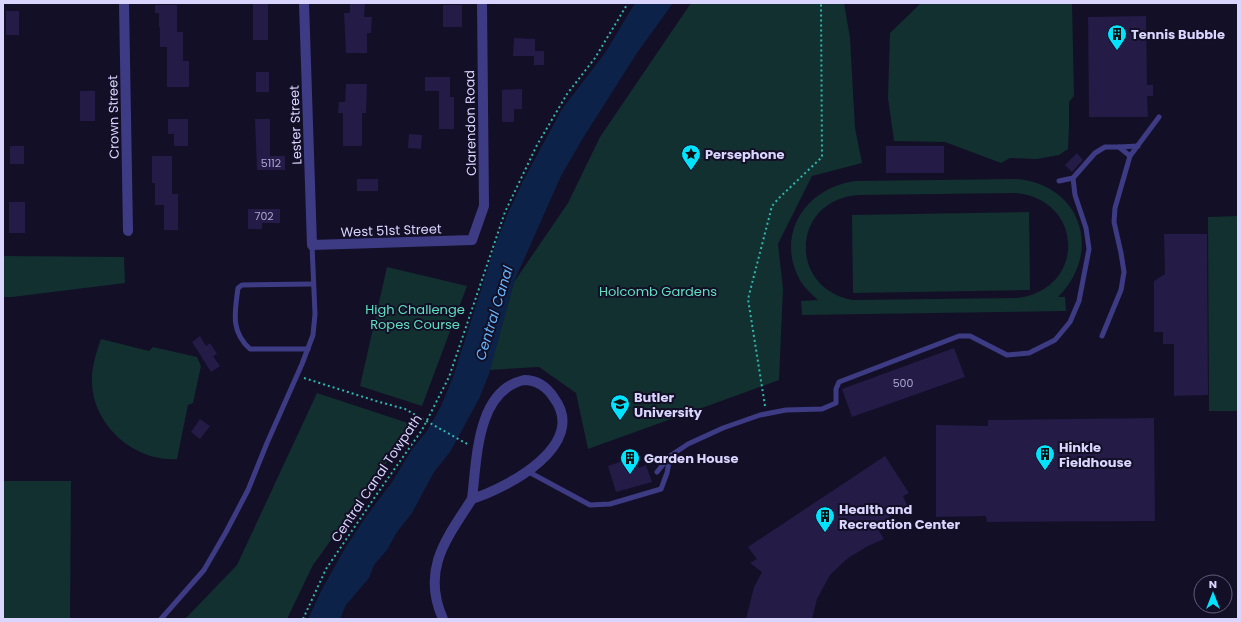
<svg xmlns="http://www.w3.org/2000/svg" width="1241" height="622" viewBox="0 0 1241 622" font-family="Poppins,sans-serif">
<rect width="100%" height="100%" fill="#130f26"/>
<!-- green -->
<g fill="#12302f" fill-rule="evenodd">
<polygon points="691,3 844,3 850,38 855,128 862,163 812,176 778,244 783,289 779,380 588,449 576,393 539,367 489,370 514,282 568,203 600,137"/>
<polygon points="921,3 1072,3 1074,96 1069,102 1069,127 1068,149 1059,155 1037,159 1010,158 1001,163 945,142 894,141 888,98 890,33"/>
<path d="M1015,179C1080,183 1104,251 1058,297H1065L1066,311L802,315L801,301L818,300C812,295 806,289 801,282C774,236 805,187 856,181ZM1016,193C1085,200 1086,290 1017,298L852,300C787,287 792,200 858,195Z"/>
<polygon points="1029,212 1030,290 853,293 852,215"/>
<polygon points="1238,216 1238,411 1209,411 1208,217"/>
<polygon points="3,256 124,257 125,283 12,297 3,297"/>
<polygon points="387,267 467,286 422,406 360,386"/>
<path d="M101,339L149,351L153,347L197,357L201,366L193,403L188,405L177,459C135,462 94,426 92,384C91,368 96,354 101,339Z"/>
<polygon points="317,393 414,425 313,565 287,619 185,619 237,565"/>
<polygon points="3,481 71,481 70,619 3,619"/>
</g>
<!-- water -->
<polygon fill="#0c2248" points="635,3 673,3 637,53 583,138 561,176 514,282 489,374 479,399 450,452 434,472 412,513 397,532 387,550 374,565 369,578 346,605 340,619 308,619 321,591 345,548 367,515 392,482 412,449 427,431 441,406 453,377 496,243 508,213 523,181 562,109 605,53"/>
<!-- building -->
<g fill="#241b47">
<rect x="253" y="3" width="15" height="37"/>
<polygon points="350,3 365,3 364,17 372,17 371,33 367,33 367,53 346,53 344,13 350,13"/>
<polygon points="155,5 177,5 177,32 183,32 183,61 189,61 189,87 167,87 167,47 160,47 160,27 159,27 159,13 155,13"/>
<rect x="443" y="5" width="19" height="22"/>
<rect x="6" y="11" width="13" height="24"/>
<polygon points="1146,16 1147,85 1153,85 1153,96 1147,96 1148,117 1089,117 1088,17"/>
<polygon points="514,38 535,39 535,51 544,51 544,65 534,65 534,56 513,56"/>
<rect x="256" y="72" width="13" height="20"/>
<polygon points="425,77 450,77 450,97 454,97 454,129 439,129 439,91 425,91"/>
<polygon points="346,84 367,84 366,113 362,113 362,146 343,146 343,113 338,113 339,102 345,102"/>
<polygon points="522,89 522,109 514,109 514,122 502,122 502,90"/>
<rect x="80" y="91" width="15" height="30"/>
<polygon points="168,119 188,119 188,146 174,146 174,134 168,134"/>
<polygon points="255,119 270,119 270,156 285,156 285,170 257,170"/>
<polygon points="409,134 422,135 421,149 408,148"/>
<rect x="10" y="146" width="14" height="18"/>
<rect x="886" y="146" width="58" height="27"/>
<polygon points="1077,153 1083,160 1072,172 1065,165"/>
<polygon points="152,156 172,156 172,194 178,194 178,230 164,230 164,205 155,205 155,183 152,183"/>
<rect x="357" y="179" width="21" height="12"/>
<rect x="9" y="202" width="16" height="31"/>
<polygon points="248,209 280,209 280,223 262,223 262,229 248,229"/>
<polygon points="1164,234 1207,234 1208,395 1174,396 1174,344 1163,344 1163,332 1154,332 1154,281 1165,274"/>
<polygon points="200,336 206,346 210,343 217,354 213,356 220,366 211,372 192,342"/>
<polygon points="954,348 965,377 852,417 842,389"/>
<polygon points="1154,418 1155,521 987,522 986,516 936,517 936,425 988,426 988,420"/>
<polygon points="200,419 210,426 200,439 191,432"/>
<polygon points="885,456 909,493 903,496 907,505 876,526 884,539 868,546 848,558 830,575 817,599 812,619 746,619 754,587 762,572 750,563 757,559 748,547"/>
<polygon points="635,457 639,468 646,465 652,482 616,492 608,466"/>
</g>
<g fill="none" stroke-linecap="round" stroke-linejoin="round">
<!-- path -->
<g stroke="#30b7af" stroke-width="2" stroke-dasharray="2 3" stroke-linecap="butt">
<polyline points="304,378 376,401 405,409 469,445"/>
<polyline points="765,406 748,299 772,206 779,198 822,157 821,3"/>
<polyline points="303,619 326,569 379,491 422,430 449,377 505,212 537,145 567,94 595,58 628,3"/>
</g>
<!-- service -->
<g stroke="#3e3b85" stroke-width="5">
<polyline points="1130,156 1119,147 1138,146"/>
<polyline points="1059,181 1073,178 1095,153 1105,147 1119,147"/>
<polyline points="1102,336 1121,290 1124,272 1121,253 1114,222 1115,208 1130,156 1159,117"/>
<path d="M308,349H250C230,331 235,312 238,288L242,285L313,284"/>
<polyline points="527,471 590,505 610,504 661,489 667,473 670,457"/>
<polyline points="657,472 670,456 688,444 723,428 760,415 786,410 822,409 836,403 836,389 839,382 959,336 970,336 1007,355 1029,353 1055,340 1070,322 1079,301 1089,249 1086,228 1075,195 1073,178"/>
<polyline points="161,619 204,570 226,532 248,490 267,443 302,364 313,335 315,314 312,245"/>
</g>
<!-- minor -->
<g stroke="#3e3b85" stroke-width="10">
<polyline points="124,3 128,231"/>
<polyline points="304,3 312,245 472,240 484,206 482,3"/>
<path d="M524,380C537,380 547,387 554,398C589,445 507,488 472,499C477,460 476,391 524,380Z"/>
<path d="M443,619C421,570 446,539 472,499"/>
</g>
</g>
<!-- icons -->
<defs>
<g id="building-pin" transform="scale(1)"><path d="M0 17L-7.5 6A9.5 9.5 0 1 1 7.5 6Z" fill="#02e4fd" stroke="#130f26"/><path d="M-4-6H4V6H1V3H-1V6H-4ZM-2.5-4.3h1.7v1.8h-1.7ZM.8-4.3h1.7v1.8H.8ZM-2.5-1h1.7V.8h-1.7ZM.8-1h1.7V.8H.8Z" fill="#111"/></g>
<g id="sight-pin" transform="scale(1)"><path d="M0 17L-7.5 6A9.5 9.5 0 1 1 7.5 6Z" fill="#02e4fd" stroke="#130f26"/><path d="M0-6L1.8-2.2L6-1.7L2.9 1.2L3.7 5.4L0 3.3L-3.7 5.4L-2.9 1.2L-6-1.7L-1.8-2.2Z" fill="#111"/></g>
<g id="university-pin" transform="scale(1)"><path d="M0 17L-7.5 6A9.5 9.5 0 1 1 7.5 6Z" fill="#02e4fd" stroke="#130f26"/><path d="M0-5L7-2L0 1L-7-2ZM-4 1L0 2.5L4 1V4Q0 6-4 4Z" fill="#111"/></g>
</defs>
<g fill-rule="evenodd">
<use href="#building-pin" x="1117" y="34"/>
<use href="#sight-pin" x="691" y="154"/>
<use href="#university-pin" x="620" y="404"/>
<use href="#building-pin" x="1045" y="454"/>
<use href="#building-pin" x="630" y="458"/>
<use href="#building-pin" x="825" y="516"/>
</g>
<g text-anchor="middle" stroke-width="4" stroke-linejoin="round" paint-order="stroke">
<!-- number labels -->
<g font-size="11" fill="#aca6d1">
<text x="271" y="167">5112</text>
<text x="264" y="220">702</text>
<text x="903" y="387">500</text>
</g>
<!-- poi labels -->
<g font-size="13" font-weight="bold" fill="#d9d5ff" stroke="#130f26" text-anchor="start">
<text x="1131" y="39">Tennis Bubble</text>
<text x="705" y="159">Persephone</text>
<text x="634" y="402">Butler<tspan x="634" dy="15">University</tspan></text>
<text x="1059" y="452">Hinkle<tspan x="1059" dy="15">Fieldhouse</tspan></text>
<text x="644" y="463">Garden House</text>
<text x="839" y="514">Health and<tspan x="839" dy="15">Recreation Center</tspan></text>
</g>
<!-- street labels -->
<g font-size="13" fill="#d9d5ff" stroke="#130f26">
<text transform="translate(113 117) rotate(-91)" y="5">Crown Street</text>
<text transform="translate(470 123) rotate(-91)" y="5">Clarendon Road</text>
<text transform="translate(295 125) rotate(-92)" y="5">Lester Street</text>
<text transform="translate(391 230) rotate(-2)" y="5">West 51st Street</text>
<text transform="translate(376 478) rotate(-56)" y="5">Central Canal Towpath</text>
</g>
<!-- park labels -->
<g font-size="13" fill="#60dfc0" stroke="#130f26">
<text x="658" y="296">Holcomb Gardens</text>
<text x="415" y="314">High Challenge<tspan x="415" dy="15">Ropes Course</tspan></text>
</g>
<!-- water labels -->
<g font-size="14" font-style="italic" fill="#63b6fe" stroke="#130f26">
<text transform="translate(494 313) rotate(-73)" y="5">Central Canal</text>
</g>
</g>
<!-- border -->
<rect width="1241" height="622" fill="none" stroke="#d9d5ff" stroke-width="8"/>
<!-- north arrow -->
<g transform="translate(1213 594)"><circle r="19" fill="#130f26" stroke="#625e7d"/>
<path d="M0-3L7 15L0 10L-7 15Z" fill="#02e4fd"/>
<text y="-6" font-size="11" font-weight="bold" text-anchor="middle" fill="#d9d5ff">N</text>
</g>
</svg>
